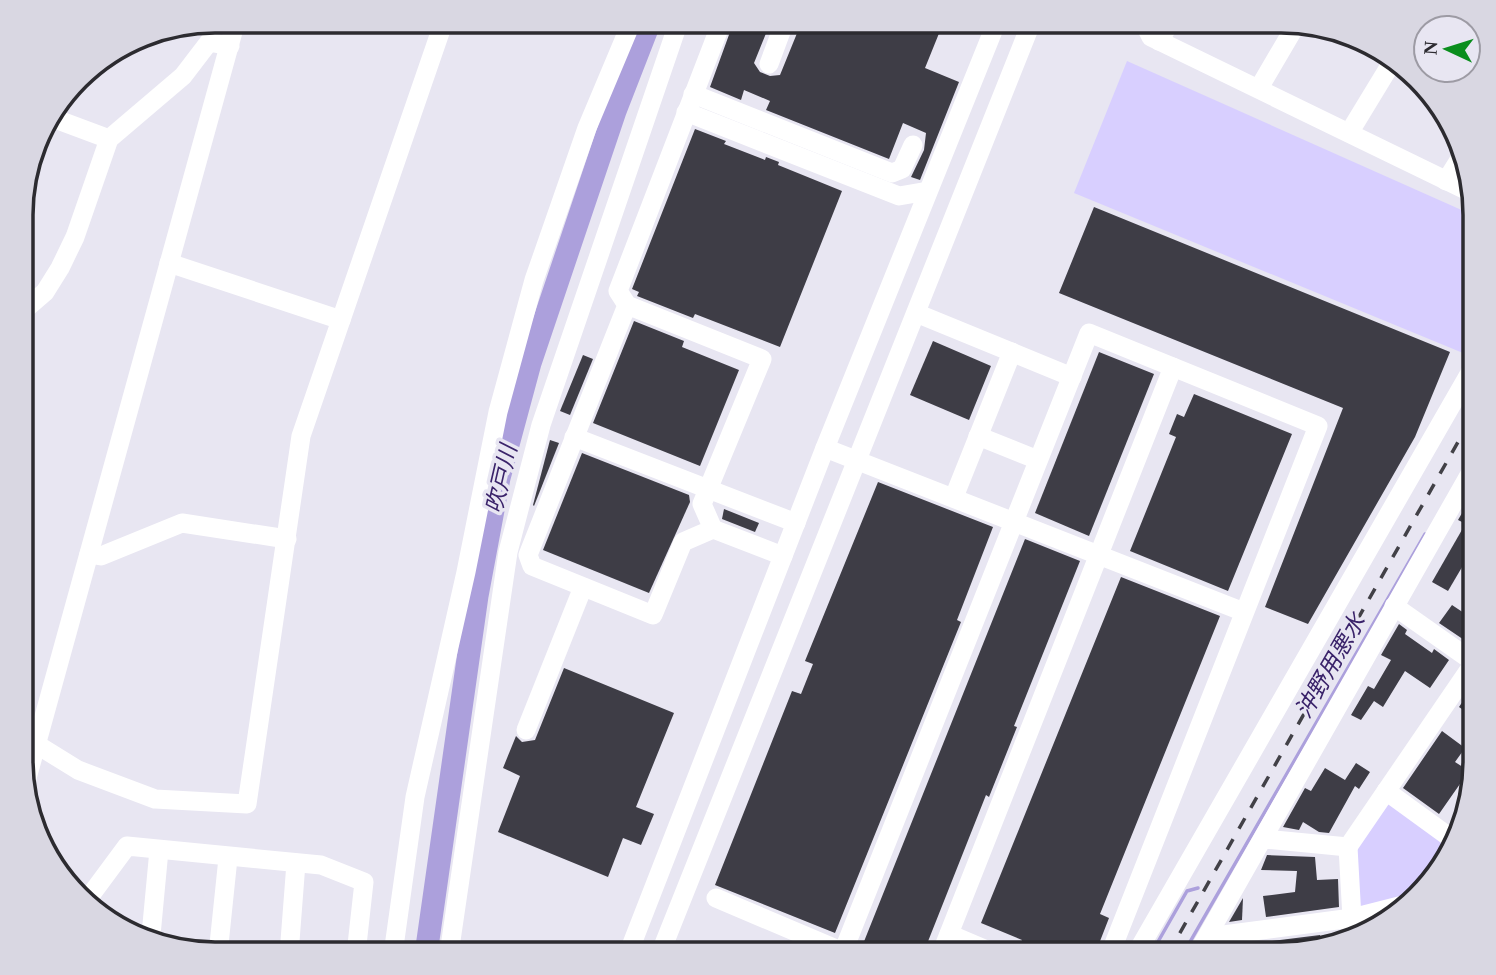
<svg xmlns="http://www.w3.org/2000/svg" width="1496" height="975" viewBox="0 0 1496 975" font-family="'Times New Roman','Noto Sans JP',serif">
<rect width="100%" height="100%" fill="#e8e6f2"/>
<!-- green -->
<g fill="#d8cfff">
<polygon points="1127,61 1475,216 1475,332 1463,353 1074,193"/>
<path d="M1386,801L1451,842C1434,893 1411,896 1363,909L1357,905L1356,848Z"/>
</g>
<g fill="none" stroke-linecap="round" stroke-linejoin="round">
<!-- stream -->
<g stroke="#aca0dc" stroke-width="3.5">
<polyline points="1151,954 1187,891 1198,888"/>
<polyline points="1183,954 1425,534"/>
</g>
<!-- river -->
<polyline stroke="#aca0dc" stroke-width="23" points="426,954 477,596 499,478 530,363 615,111 650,21"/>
</g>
<!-- building -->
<g fill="#3e3d46">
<polygon points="734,21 771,21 754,63 760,72 770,76 780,75 802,21 944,21 925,68 959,82 920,180 911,177 924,150 926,133 903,123 889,159 766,110 770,101 744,90 741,100 710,87"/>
<polygon points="695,129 726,141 724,144 765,160 766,157 779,162 778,165 842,191 780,347 695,314 693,318 637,296 639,292 632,289"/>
<polygon points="1094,207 1450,352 1415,437 1308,624 1265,607 1343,408 1059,293"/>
<polygon points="634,321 684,341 682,347 739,370 700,466 593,423"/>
<polygon points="933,341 991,366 969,420 910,395"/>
<polygon points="1099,352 1154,374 1089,536 1035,513"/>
<polygon points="583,355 593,359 570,415 560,411"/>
<polygon points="1194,394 1292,434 1228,591 1130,551 1176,437 1169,434 1177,414 1184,417"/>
<polygon points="550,440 559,443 534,506 533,505"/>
<polygon points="582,453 689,495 690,502 649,593 543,550"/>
<polygon points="878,482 993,527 957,620 961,622 835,933 715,885 792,691 801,694 813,664 805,661"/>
<polygon points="1469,501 1475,504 1475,513 1468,525 1458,520"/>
<polygon points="724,509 759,523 755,532 722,519"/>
<polygon points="1463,528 1475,535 1475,545 1448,591 1432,582"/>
<polygon points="1025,539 1080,561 1014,726 1017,727 989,797 986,795 923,954 887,954 863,944"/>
<polygon points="1121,577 1220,616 1100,914 1109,918 1095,954 1061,954 1053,951 1052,954 1033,954 1019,948 1022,940 981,923"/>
<polygon points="1452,605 1470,617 1465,623 1475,630 1473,646 1439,623"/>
<polygon points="1399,624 1407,630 1405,634 1432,653 1434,649 1449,660 1430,688 1405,671 1383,707 1374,701 1361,720 1351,715 1368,686 1374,689 1391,660 1381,655"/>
<polygon points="564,668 674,713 636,807 654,814 641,845 623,838 608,877 498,832 520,776 503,768 516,736 522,742 535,740"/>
<polygon points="1475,683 1475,718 1459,707"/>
<polygon points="1442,731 1465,748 1455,762 1469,771 1439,814 1403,788"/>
<polygon points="1356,763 1370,772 1359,789 1355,786 1329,833 1319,832 1303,822 1299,830 1283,827 1305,788 1311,791 1325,768 1345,780"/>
<polygon points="1267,855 1315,857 1317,880 1338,879 1339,907 1266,917 1263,896 1295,892 1297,871 1261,870"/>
<polygon points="1243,898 1242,920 1229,922"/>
<polygon points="1320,935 1322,943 1291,949 1291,954 1233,954 1232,946"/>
</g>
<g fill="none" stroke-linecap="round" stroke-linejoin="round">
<!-- minor -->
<g stroke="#fff" stroke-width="19">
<polyline points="418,21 441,29"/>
<polyline points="1143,21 1151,37 1472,193"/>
<polyline points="1159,41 1171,21"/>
<polyline points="769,64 785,21"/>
<polyline points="1259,88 1296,25"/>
<polyline points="693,94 892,173 902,169 913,145"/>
<polyline points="686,112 899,196 928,191"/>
<polyline points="50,117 109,139"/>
<polyline points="1349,133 1394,59"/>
<polyline points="1446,181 1461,157"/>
<polyline points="169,263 341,320"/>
<polyline points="627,305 762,359 702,504 713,529 683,542 653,615 532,566 528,555 627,305 618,291 722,21"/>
<polyline points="23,311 45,292 60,268 75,237 109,139 183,76 209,42 230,46"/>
<polyline points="916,313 1072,377"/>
<polyline points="978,436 1038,460"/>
<polyline points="574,437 796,523"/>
<polyline points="825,448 1244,612"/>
<polyline points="954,497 1012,352"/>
<polyline points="713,529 783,556"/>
<polyline points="89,554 101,556 182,523 287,539"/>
<polyline points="1394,606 1475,663"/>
<polyline points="526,730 583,587"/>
<polyline points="36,744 78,770 155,799 247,804 301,436 444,21"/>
<polyline points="24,789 236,21"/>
<polyline points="1386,791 1452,839"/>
<polyline points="1264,839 1348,847 1353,936"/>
<polyline points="1348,847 1475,661"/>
<polyline points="716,898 848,954"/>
<polyline points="87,900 127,846 321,865 364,882 356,954"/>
<polyline points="949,934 996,954"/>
<polyline points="151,935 159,850"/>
<polyline points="1208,937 1352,918 1403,905"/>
<polyline points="843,952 1089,333 1318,426 1110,954"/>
<polyline points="218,954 228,858"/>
<polyline points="289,954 296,863"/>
<polyline points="393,954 415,797 466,572 498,412 534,280 587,128 632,21"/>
<polyline points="449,954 508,552 541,425 679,21"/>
<polyline points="628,954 825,448 997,21"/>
<polyline points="660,954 1032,21"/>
<polyline points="941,954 1173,367"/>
<polyline points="1136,954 1475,364"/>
<polyline points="1197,954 1475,465"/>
</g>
<!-- rail -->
<polyline stroke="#424147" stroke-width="3.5" stroke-dasharray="12 12" stroke-linecap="butt" points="1168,954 1475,412"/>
</g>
<g text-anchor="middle" stroke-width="7" stroke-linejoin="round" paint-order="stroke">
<!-- water labels -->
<g font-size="23" font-style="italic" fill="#3a236a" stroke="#e8e6f2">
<text transform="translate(501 479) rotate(-77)" y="8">吹戸川</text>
<text transform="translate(1330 666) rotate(-60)" y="8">沖野用悪水</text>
</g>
</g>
<!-- crop -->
<path d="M0 0H1496V975H0ZM215 33H1281A182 182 0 0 1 1463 215V760A182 182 0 0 1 1281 942H215A182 182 0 0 1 33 760V215A182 182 0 0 1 215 33Z" fill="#d9d7e2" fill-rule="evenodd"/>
<path fill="none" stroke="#2c2b30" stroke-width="3.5" d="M215 33H1281A182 182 0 0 1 1463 215V760A182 182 0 0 1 1281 942H215A182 182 0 0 1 33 760V215A182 182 0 0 1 215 33Z"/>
<!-- north arrow -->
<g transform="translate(1447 49) rotate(274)"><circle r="33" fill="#e8e6f2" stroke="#9d9ba4" stroke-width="2"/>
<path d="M0-5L12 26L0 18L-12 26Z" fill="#0a8e1d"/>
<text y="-10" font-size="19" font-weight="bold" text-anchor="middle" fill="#2c2b30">N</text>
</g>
</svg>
